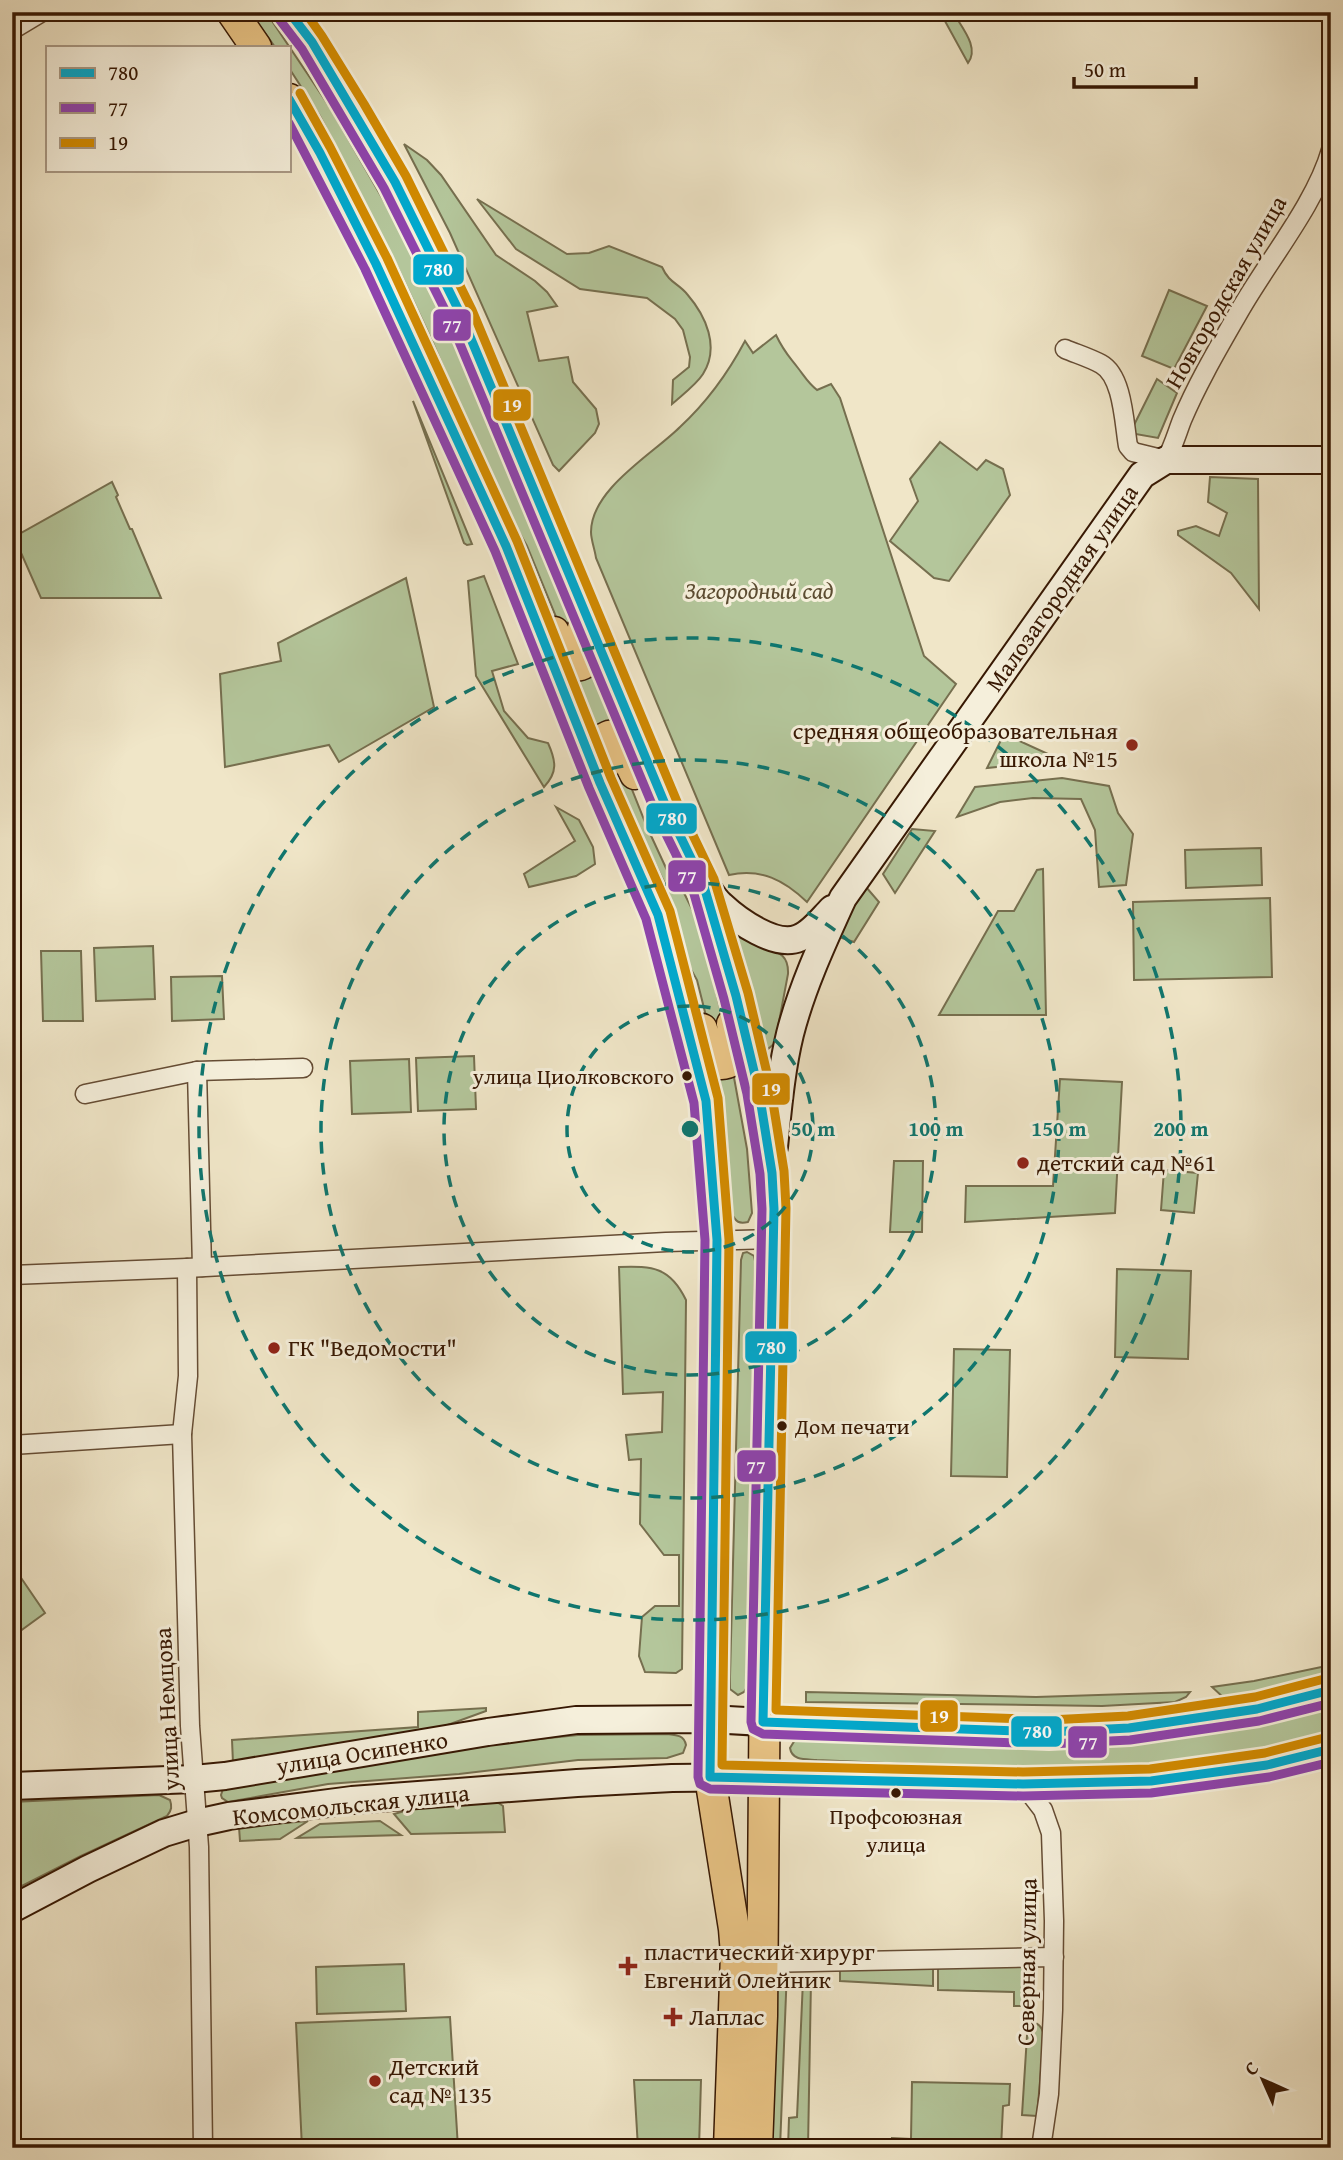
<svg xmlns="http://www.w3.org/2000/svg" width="1343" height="2160" viewBox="0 0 1343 2160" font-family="'Gentium Book Plus',serif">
<rect width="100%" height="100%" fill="#f0e6c8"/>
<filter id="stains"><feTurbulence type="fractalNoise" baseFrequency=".00286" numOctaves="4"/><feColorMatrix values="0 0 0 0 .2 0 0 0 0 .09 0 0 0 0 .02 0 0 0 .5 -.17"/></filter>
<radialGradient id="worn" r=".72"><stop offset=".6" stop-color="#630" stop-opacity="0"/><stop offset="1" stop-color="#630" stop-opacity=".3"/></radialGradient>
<!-- green -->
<g fill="#b4c69b" stroke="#766f4f" stroke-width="2">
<polygon points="250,12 266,12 331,109 404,236 449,329 585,650 572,656 527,546 500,498 433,343 399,270 320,116 289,68 289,47 275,47"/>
<path d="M940,12H953C961,27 980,47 968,63Z"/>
<polygon points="404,144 427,160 441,175 496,255 535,281 547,292 557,306 527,312 539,361 568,357 573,382 596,409 599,424 595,433 559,471 553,465 450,233"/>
<path d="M477,199L567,254L589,253L609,246L662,267C669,283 678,283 687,294C706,316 720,347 703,374C696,385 682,395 672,404L673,380L689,367L690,357L683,330L675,319L647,298L580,289L516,249Z"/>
<polygon points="1169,290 1207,306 1174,369 1142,356"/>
<path d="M776,335C784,352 788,355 798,368C805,377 808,383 817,390L831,384L840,398L924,656L956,684L807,902C784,880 761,868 729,875L596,558C595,550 591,540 591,532C591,489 653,454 680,427C707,402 728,373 745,341L753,353Z"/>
<polygon points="1157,379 1177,393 1158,438 1130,433"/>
<polygon points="413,401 472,544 467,545 464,543"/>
<polygon points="940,442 977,470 986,460 1003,469 1010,495 949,581 934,578 890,541 918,501 910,479"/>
<polygon points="1210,477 1258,479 1259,609 1231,573 1178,535 1178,531 1196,526 1219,536 1227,513 1208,502"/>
<polygon points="112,482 118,495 116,497 130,529 132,529 161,598 41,598 14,537"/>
<path d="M484,576L518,664L492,671L504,711L528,738L548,743C556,761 558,772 544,787L476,676L468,581Z"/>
<polygon points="406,578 434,707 339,762 329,745 225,767 220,674 281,661 278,643"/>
<polygon points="591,667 619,730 596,735 569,670"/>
<polygon points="1004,734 1061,760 987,768"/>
<polygon points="615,747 647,827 672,881 681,887 700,925 730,1050 715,1052 697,980 684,957 668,890 603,755"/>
<polygon points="1062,778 1109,786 1118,813 1133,834 1126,885 1099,887 1095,830 1081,799 1033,798 1000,802 957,817 975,787"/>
<polygon points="556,807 579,820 593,847 595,864 576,876 529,887 524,874 575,841"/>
<polygon points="912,829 935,831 895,893 883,874"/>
<polygon points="1261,848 1262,885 1186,888 1185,850"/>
<polygon points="1043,869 1046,1015 939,1015 998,911 1014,911 1037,870"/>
<polygon points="866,887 879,902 854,942 833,935"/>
<polygon points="1270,898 1272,977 1134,980 1133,902"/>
<path d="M732,931C740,936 749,942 758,945C774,952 789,951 788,974L775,1043L768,1049H762Z"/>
<polygon points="153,946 155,999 96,1001 94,948"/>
<polygon points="41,951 81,951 83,1021 43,1021"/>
<polygon points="222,976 224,1019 172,1021 171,977"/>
<polygon points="474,1056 476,1109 418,1111 416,1058"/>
<polygon points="409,1059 411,1112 352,1114 350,1061"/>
<path d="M710,1065L733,1072L747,1149L752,1213L748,1222C739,1224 736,1222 732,1214L727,1145Z"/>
<polygon points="1060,1079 1122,1082 1115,1213 965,1222 966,1186 1053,1186"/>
<polygon points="894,1161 923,1161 922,1232 890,1232"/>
<polygon points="1164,1170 1198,1173 1194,1213 1161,1210"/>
<polygon points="747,1252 754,1256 755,1261 747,1687 744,1692 738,1695 730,1689 730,1677 741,1260 743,1253"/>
<path d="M619,1267C653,1266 670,1267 686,1300L682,1669L676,1673L645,1672L639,1656L642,1617L655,1606H679V1555H664L640,1524L641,1459L629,1460L626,1435L662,1432L663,1392L623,1394Z"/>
<polygon points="1117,1269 1191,1271 1188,1359 1115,1357"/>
<polygon points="954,1349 1010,1350 1007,1477 951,1476"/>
<polygon points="15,1569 45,1613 12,1637 12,1572"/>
<polygon points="1331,1665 1331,1677 1260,1694 1224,1698 1212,1687 1254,1681"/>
<polygon points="806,1692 1036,1697 1190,1692 1186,1697 1175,1702 1102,1706 806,1702"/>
<path d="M1331,1705V1734L1265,1750L1150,1766L1022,1769L817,1760C806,1759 792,1761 790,1748L795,1740L818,1739L1051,1745L1123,1743L1259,1723Z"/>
<polygon points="486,1708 486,1711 442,1727 233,1763 232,1740 418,1727 418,1712"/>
<path d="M667,1734C676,1735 684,1735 686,1745L683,1753L667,1758L578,1760L459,1774L328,1784L228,1802L222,1798L221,1795L223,1789L490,1744L578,1735Z"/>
<path d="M159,1795L170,1800C172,1806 172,1810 167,1816L81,1856L12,1891L14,1877L12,1869V1802Z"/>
<polygon points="494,1800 503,1806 505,1832 411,1834 394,1814 429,1804"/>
<polygon points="308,1821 280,1839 240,1841 239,1827"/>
<polygon points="380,1821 401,1835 297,1838 320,1824"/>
<polygon points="1024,1962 1023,2006 1014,2006 1014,1992 938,1990 938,1965"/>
<polygon points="404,1964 406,2011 317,2014 316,1967"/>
<polygon points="933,1966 933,1986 840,1981 840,1970"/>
<polygon points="783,1969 787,1969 780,2148 771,2148 776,1978"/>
<polygon points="803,1980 811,1980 808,2148 788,2148 789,2118 797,2117"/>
<polygon points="450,2017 458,2148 302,2148 296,2023"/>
<path d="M1028,2020C1038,2023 1042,2026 1044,2035L1037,2116L1022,2115Z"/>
<polygon points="634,2080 701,2080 699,2148 638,2148"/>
<polygon points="912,2082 1010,2084 1009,2105 1003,2106 1001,2148 892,2148 892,2138 911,2139"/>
</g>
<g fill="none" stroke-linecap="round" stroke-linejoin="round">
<!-- street casing -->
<g stroke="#654c34" stroke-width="21">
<g id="street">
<polyline points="12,30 42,12"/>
<path d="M1065,349C1077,354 1090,358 1101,364C1123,376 1124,423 1128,446L1133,452L1166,460C1173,447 1177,433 1182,420C1198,382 1220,345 1240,310C1268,261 1316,203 1331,150"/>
<polyline points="197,1071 202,1267"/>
<polyline points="85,1094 197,1071 303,1068"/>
<polyline points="187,1268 188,1376 182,1434 190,1726 199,1847 203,2148"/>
<polyline points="12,1275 187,1268 666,1242 775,1239"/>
<polyline points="12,1445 182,1434"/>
<polyline points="1023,1784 1043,1810 1051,1833 1054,1921 1053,2010 1049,2094 1041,2148"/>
<polyline points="762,1963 1054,1957"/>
</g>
</g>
<!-- secondary casing -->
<g stroke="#371803" stroke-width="30">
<g id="secondary">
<path d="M704,883C709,890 714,899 721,905C738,921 776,948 799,938C812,933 822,919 832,909"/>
<path d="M774,1147C778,1109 781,1071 790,1034C802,987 823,942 843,898L1142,475L1166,460H1331"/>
<polyline points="12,1786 194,1779 225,1776 488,1732 576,1720 710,1719 797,1724 1049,1732 1129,1728 1209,1716 1257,1709 1331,1690"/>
<polyline points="12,1909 88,1869 164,1833 197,1823 229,1816 352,1800 577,1783 672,1778 763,1777 1023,1784 1151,1781 1267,1765 1331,1749"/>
</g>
</g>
<!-- primary casing -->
<g stroke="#371803" stroke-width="33">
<g id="primary">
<polyline points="232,12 256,47"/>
<polyline points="289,12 312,42 354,110 395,182 461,315 546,515 579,600 667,809 703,883 736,996 759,1092 772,1173 775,1239 766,1539 762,2016 757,2148"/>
<path d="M289,99C373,242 437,396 506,546L517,577L600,783L658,915L706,1101L717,1240L710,1777L734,1929L736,1954L729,2148"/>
<path d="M554,632C558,641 562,655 569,662C578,671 592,661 590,649C589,642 585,634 583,628"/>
<polyline points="601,776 603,769 598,745 601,740 609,736 620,743 635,774"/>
<path d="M702,1029C707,1045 710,1075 733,1060L736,1052L732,1024"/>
</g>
</g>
<!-- street -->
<use href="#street" stroke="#f5efdb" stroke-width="18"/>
<!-- secondary -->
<use href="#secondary" stroke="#f5efdb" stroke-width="26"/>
<!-- primary -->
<use href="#primary" stroke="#e8c384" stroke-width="30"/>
<!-- bus-1 casing -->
<g stroke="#f5efdb" stroke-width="14">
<g id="bus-1">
<polyline points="289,12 312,42 395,182 461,315 667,809 703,883 736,996 759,1092 772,1173 774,1209 763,1722 1049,1732 1129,1728 1257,1709 1331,1690"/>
<polyline points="289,99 320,153 376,264 506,546 600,783 658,915 706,1101 717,1240 710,1777 1023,1784 1151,1781 1267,1765 1331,1749"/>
</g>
</g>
<!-- bus-2 casing -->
<g stroke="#f5efdb" stroke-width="14">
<g id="bus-2">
<polyline points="279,19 302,49 384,188 450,320 656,814 692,887 724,999 747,1094 760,1174 762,1209 751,1722 753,1729 763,1734 1049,1744 1130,1740 1259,1721 1331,1703"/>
<polyline points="289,123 365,269 495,551 589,788 646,919 694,1103 705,1240 698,1777 700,1784 710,1789 1023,1796 1151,1793 1269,1777 1331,1762"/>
</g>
</g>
<!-- bus-3 casing -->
<g stroke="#f5efdb" stroke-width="14">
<g id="bus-3">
<polyline points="305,12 322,36 364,104 406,176 472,310 678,804 714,879 748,993 771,1090 784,1171 786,1208 776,1710 1049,1720 1128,1716 1255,1697 1328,1678"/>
<polyline points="300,93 330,147 387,258 517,541 611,778 670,911 718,1098 729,1240 722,1765 1023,1772 1150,1769 1265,1753 1328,1737"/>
</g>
</g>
<!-- bus-1 -->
<use href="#bus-1" stroke="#00a9ce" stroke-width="9"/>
<!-- bus-2 -->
<use href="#bus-2" stroke="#8e44ad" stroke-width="9"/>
<!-- bus-3 -->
<use href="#bus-3" stroke="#d18a01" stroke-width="9"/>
</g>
<!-- distance rings -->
<g fill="none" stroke="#0f766e" stroke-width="3.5" stroke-dasharray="12 9">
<circle cx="690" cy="1129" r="123"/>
<circle cx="690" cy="1129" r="246"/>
<circle cx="690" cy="1129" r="369"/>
<circle cx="690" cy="1129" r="491"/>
</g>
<!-- markers -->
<g fill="#8f2418" stroke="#f5efdb" stroke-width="2.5">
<circle cx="1132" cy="745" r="7"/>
<circle cx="1023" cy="1163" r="7"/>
<circle cx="274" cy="1348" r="7"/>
<path d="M624.5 1955.5h7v7h7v7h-7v7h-7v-7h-7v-7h7z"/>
<path d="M669.5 2006.5h7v7h7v7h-7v7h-7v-7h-7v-7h7z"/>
<circle cx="375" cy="2081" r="7"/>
</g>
<g fill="#371803" stroke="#f5efdb" stroke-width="2.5">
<circle cx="687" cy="1076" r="6"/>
<circle cx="782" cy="1426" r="6"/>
<circle cx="896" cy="1793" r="6"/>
</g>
<g text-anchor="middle" stroke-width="6" stroke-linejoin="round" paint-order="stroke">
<!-- bus labels -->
<g font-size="22" fill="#371803" stroke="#f5efdb" text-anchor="end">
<text x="674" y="1084">улица Циолковского</text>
<text x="795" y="1434" text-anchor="start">Дом печати</text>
<text x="896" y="1824" text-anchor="middle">Профсоюзная<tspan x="896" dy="28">улица</tspan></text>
</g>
<!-- street labels -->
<g font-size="24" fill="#371803" stroke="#f5efdb">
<text transform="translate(1226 292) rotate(-60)" y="8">Новгородская улица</text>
<text transform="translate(1062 588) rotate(-55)" y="8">Малозагородная улица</text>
<text transform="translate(167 1709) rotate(-93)" y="8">улица Немцова</text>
<text transform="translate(362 1753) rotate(-9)" y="8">улица Осипенко</text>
<text transform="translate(351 1805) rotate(-6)" y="8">Комсомольская улица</text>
<text transform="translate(1027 1962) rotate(-89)" y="8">Северная улица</text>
</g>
<!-- park labels -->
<g font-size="24" font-style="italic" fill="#5c4c31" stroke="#f5efdb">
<text x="759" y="599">Загородный сад</text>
</g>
<!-- poi labels -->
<g font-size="24" fill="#371803" stroke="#f5efdb" text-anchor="start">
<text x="1118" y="739" text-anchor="end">средняя общеобразовательная<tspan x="1118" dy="28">школа №15</tspan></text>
<text x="1037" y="1171">детский сад №61</text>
<text x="288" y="1356">ГК "Ведомости"</text>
<text x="644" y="1960">пластический хирург<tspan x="644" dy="28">Евгений Олейник</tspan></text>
<text x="689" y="2025">Лаплас</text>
<text x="389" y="2075">Детский<tspan x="389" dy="28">сад № 135</tspan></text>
</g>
</g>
<circle cx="690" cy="1129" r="10" fill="#0f766e" stroke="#f5efdb" stroke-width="3.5"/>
<g font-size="21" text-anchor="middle" font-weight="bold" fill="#0f766e" stroke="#f5efdb" stroke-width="6" stroke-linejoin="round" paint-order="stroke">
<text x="813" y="1136">50 m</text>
<text x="936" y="1136">100 m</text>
<text x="1059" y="1136">150 m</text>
<text x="1181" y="1136">200 m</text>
</g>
<g stroke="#f5efdb" stroke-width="2.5">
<rect x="412" y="253" width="53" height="33" rx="7" fill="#00a9ce"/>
<rect x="432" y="308" width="40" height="34" rx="7" fill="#8e44ad"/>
<rect x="492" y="388" width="40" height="34" rx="7" fill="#d18a01"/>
<rect x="645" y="802" width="53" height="33" rx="7" fill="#00a9ce"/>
<rect x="667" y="859" width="40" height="34" rx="7" fill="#8e44ad"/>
<rect x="751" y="1072" width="40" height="34" rx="7" fill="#d18a01"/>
<rect x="744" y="1330" width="54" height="34" rx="7" fill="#00a9ce"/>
<rect x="736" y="1449" width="41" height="34" rx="7" fill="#8e44ad"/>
<rect x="919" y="1699" width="40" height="34" rx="7" fill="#d18a01"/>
<rect x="1010" y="1715" width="53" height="33" rx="7" fill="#00a9ce"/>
<rect x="1067" y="1725" width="41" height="34" rx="7" fill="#8e44ad"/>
</g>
<g font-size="19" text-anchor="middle" font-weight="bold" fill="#fff">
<text x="438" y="276">780</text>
<text x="452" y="332">77</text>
<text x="512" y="412">19</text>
<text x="672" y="825">780</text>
<text x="687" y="883">77</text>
<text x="771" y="1096">19</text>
<text x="771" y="1354">780</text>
<text x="756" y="1473">77</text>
<text x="939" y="1723">19</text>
<text x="1037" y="1738">780</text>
<text x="1088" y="1749">77</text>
</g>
<!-- margin -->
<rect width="1343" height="2160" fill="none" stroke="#f0e6c8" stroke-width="42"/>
<rect x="14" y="14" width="1315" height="2132" fill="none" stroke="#371803" stroke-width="3.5"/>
<rect x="21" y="21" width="1301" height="2118" fill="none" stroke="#371803" stroke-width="2"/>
<!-- legend -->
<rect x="46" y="46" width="245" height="126" fill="#f5efdb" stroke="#a99985" stroke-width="2"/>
<rect x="60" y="68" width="35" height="10" fill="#00a9ce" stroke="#a99985" stroke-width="2"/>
<text x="108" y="80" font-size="21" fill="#371803">780</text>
<rect x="60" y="103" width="35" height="10" fill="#8e44ad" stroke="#a99985" stroke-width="2"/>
<text x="108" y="116" font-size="21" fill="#371803">77</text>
<rect x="60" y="138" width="35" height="10" fill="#d18a01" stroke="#a99985" stroke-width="2"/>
<text x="108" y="150" font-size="21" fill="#371803">19</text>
<!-- north arrow -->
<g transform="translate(1263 2080) rotate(315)" stroke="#f5efdb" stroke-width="5" paint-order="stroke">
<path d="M0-5L12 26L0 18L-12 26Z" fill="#371803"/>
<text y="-10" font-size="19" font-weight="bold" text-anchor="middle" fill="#371803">С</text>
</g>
<!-- scale -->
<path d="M1074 77v10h122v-10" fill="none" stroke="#371803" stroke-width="3.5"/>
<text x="1084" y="77" font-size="21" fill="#371803" stroke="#f5efdb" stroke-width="5" paint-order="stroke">50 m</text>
<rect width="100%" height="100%" filter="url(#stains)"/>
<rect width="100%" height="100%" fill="url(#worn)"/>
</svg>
